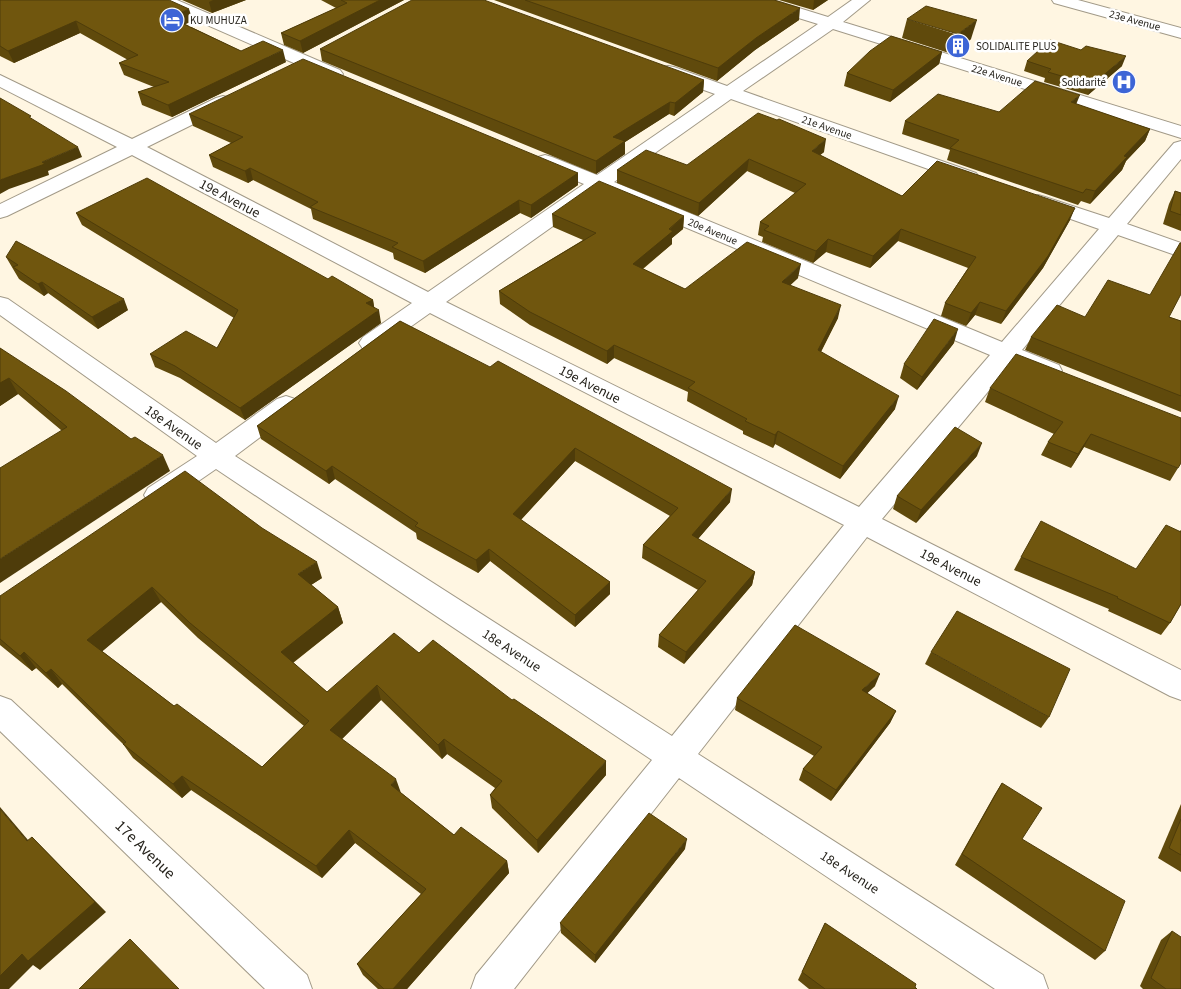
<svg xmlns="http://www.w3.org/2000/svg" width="1181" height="989" viewBox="0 0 1181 989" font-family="'Source Sans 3',sans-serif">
<rect width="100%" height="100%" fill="#fff6e2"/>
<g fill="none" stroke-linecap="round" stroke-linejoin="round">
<!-- street casing -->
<g stroke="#a29a88" stroke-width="2">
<g id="street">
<polygon points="155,0 177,0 340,70 343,74 340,78 334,79 328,78 157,3"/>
<path d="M748,0H773L828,17L852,0H870L843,22L1181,126V138L833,29L743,91L976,173L979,177L976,181L969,183L962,181L731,99L614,182L1002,342L1099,229L1031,205L1028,201L1031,197L1038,195L1045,197L1109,218L1174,143L1181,141V159L1127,224L1181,243V257L1118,235L1022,350L1059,365L1062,371L1059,377L1050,379L1011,364L882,519L1181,670V700L1170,696L867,537L698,754L1043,975L1048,989H995L679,778L514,989H471L476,975L652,760L216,469L168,502L158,505L148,502L144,495L148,488L197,456L0,315V297L8,299L216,443L277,399L286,396L295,399L299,405L295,411L235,456L672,736L844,525L430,313L379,349L371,351L363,349L359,343L363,337L412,303L132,155L7,216L0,218V204L117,147L0,87V75L132,139L216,98L223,96L230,98L232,102L230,106L147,147L428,292L584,184L538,165L535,161L538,157L545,155L552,157L597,175L715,94L662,75L659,71L662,67L668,66L674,67L727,86L818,24L750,3ZM601,192L990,355L859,507L446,302Z"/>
<polygon points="1052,0 1078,0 1181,28 1181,38 1054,3"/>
<polygon points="0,696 11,700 307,975 312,989 265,989 0,731"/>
</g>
</g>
<!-- street -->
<use href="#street" fill="#fff" fill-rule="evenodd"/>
</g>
<!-- wall -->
<g fill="#604a0c" fill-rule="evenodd">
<polygon points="0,0 193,21 185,24 241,51 286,62 172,117 142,105 138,92 154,87 124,75 119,63 128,60 80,33 14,63 0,56"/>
<polygon points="182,0 246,0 212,13"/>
<polygon points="321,0 404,0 303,53 284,45 281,33 336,8"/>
<polygon points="494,0 774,0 799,20 755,50 717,81"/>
<polygon points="779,0 828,0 813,10"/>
<polygon points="907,19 971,39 952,54 902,38"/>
<polygon points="320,49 704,80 703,92 674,116 669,114 625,142 625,154 596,174 322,61"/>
<polygon points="942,52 939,64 890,102 844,86 847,73"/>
<polygon points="1027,61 1122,66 1088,95 1044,82 1045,78 1024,71"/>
<polygon points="1076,104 1150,129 1145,141 1126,161 1122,170 1090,204 1081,201 1078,205 947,160 950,150 902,134 905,121"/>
<polygon points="189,114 578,173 578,185 531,218 520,213 425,273 394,259 393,253 313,219 311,209 253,180 248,183 213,167 209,155 231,143 193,126"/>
<polygon points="824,152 820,155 902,196 1070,220 1043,268 1001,324 975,315 966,326 941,316 945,303 968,268 898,241 870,268 826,252 813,263 762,242 763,237 758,235 760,222 795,193 747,171 698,216 617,183 617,170 687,165"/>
<polygon points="1175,191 1181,193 1181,231 1163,224 1169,204"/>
<polygon points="76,213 328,279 373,300 374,308 381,323 245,420 180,378 155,367 150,354 217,348 234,318 82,225"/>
<polygon points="552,214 684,216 683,229 672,238 672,244 643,269 685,289 798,278 790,285 838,318 821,352 895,409 840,479 775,444 773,448 743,434 743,431 687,401 688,392 614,358 607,364 530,325 500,304 499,291 583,240 553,227"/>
<polygon points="6,257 128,310 98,329 48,293 44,296 19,279"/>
<polygon points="1085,317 1169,317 1181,321 1181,412 1025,350 1031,337"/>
<polygon points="400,321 730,502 698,539 755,572 752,585 684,664 658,647 659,635 698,590 642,558 643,545 670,516 575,461 521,520 610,582 610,594 575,627 490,561 478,573 417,539 416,533 335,479 329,484 261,439 257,426"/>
<polygon points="954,343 917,390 900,378 904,364"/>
<polygon points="0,348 170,471 61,430 18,394 0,406"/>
<polygon points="990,388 1178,468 1170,481 1084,447 1071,468 1041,455 1048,442 1054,434 985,402"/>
<polygon points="977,456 916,523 893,509 897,496"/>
<polygon points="1181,530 1181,604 1170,623 1161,635 1108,611 1109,609 1014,570 1021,557 1136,569"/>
<path d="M322,578L311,585L338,607L343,623L293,663L327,692L419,653L606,775L538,853L492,808L490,795L495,788L447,754L442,759L381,700L342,739L400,792L454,835L507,861L509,873L407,989H378L363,975L357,964L421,894L355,843L322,878L191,790L182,798L133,758L123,744L62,684L58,688L36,668L32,671L0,645V596ZM161,602L198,638L304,726L262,767L174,706L102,651Z"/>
<polygon points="931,652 1049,717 1041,728 925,664"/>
<polygon points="875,686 867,693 896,711 890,723 831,801 799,780 803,769 814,756 735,710 737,698"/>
<polygon points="1002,783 1022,839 1105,951 1095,960 955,865 995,794"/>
<polygon points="1181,804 1181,872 1158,858"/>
<polygon points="685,849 595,963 561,933 560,923"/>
<polygon points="825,923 915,987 917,989 809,989 798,980"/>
<polygon points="1172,931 1181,989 1143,989 1140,986 1161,940"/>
</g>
<!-- shaded-wall -->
<g fill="#4e3c0a">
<polygon points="213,0 246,0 212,13 209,2"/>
<polygon points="380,0 404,0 303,53 300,41"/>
<polygon points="814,0 828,0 813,10"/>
<polygon points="800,8 799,20 755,50 717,81 718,68 756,38"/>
<polygon points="189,9 193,21 173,29 169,17"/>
<polygon points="977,20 971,39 952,54 958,34"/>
<polygon points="76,21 80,33 14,63 8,51"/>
<polygon points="283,50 286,62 172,117 168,105"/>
<polygon points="942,52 939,64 890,102 893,90"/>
<polygon points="1126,56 1122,66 1088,95 1092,85"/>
<polygon points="704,80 703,92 674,116 675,103"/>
<polygon points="1080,95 1075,107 1071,102"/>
<polygon points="670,102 669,114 625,142 625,154 596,174 596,161 613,137"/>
<polygon points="1150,129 1145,141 1126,161 1122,170 1090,204 1095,191 1124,156"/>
<polygon points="826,139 824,152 810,163 812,151"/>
<polygon points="78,147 82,157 48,171 49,175 9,189 0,194 0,180 42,162"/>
<polygon points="749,159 747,171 698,216 699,203"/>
<polygon points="250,168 253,180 248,183 245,171"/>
<polygon points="578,173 578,185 531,218 531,205"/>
<polygon points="519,200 520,213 425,273 423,261"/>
<polygon points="1075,208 1070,220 1043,268 1001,324 1006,311"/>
<polygon points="684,216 683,229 672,238 672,244 632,277 633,264"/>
<polygon points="901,229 898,241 870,268 873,256"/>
<polygon points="828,239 826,252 813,263 816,251"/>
<polygon points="801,264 798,278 780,295 782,282"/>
<polygon points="42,282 48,293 44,296 38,284"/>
<polygon points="124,299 128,310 98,329 92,317"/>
<polygon points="373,300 375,312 366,303"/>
<polygon points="980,302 975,315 966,326 971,313"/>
<polygon points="841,305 838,318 815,363 818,350"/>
<polygon points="379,310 381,323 245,420 240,408"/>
<polygon points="958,329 954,343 917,390 922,377"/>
<polygon points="614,345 614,358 607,364 607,351"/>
<polygon points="9,378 18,394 0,406 0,383"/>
<polygon points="899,396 895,409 840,479 843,466"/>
<polygon points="778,431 775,444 773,448 775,435"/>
<polygon points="1091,434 1084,447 1071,468 1078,454"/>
<polygon points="982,443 977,456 916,523 921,510"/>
<polygon points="575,448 575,461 514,527 513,514"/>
<polygon points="163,455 170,471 0,583 0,559"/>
<polygon points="332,466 335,479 329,484 326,471"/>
<polygon points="732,489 730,502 690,548 692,535"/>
<polygon points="489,549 490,561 478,573 476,560"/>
<polygon points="317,562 322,578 303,590 298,574"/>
<polygon points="755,572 752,585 684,664 686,652"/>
<polygon points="610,582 610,594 575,627 575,615"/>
<polygon points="152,587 161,602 98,655 87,640"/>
<polygon points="338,607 343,623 287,667 281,652"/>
<polygon points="24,652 36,668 32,671 20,656"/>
<polygon points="51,669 62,684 58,688 46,673"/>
<polygon points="880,674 875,686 858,702 862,690"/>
<polygon points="377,685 381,700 336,745 330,730"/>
<polygon points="896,711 890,723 831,801 836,790"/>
<polygon points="444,739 447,754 442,759 438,745"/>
<polygon points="606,761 606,775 538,853 537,840"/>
<polygon points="182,776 191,790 182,798 173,784"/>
<polygon points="396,779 401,793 391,785"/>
<polygon points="0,807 39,853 27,841 0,809"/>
<polygon points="349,830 355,843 322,878 316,866"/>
<polygon points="32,837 106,912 40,970 33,965 9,989 0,989 0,976"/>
<polygon points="687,839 685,849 595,963 595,955"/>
<polygon points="507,861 509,873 407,989 393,989"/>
</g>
<!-- building -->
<g fill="#70560e" stroke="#4e3c0a" fill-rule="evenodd">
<polygon points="0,0 169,0 189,9 169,17 241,51 263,41 283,50 168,105 138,92 169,82 119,63 138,55 76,21 8,51 0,46"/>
<polygon points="341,0 380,0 300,41 281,33 347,3"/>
<polygon points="412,0 484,0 704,80 675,103 670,102 613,137 625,141 596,161 320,49"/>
<polygon points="525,0 774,0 800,8 756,38 718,68"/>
<polygon points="926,6 977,20 958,34 907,19"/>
<polygon points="891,36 942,52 893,90 847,73 870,51"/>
<polygon points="1050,40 1081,50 1086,46 1126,56 1092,85 1048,72 1051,69 1027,61"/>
<polygon points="303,59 578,173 531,205 519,200 423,261 392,247 398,243 310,207 318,202 250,168 245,171 209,155 243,137 189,114"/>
<polygon points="1035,81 1080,95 1071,102 1150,129 1124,156 1127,157 1095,191 1086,189 1083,193 950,148 959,140 905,121 938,94 999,112"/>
<polygon points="0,98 31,116 29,117 78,147 42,162 45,164 0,180"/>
<polygon points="758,113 777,120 779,119 826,139 812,151 902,196 937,161 1075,208 1048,256 1006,311 980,302 971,313 945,303 976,257 901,229 873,256 828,239 816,251 764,230 769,226 760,222 806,184 749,159 699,203 617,170 646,150 687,165"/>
<polygon points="147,178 328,279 332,276 373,300 366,303 379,310 240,408 175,366 150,354 186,331 217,348 238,310 76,213"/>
<polygon points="599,181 684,216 669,229 673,231 633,264 685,289 747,242 801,264 782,282 841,305 818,350 899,396 843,466 778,431 775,435 745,421 747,419 688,388 695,382 614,345 607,351 530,312 499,291 596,233 552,214"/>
<polygon points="1175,191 1181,193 1181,215 1170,211"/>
<polygon points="16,241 124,299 92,317 42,282 38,284 13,267 18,265 6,257"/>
<polygon points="1180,243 1181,243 1181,294 1169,317 1181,321 1181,396 1031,337 1057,305 1085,317 1108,280 1150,295"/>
<polygon points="934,319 958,329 922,377 904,364"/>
<polygon points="400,321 490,367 498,361 732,489 692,535 755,572 686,652 659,635 706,581 643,545 678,508 575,448 513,514 610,582 575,615 489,549 476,560 415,526 418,523 332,466 326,471 257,426"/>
<polygon points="0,348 66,391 131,439 135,437 163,455 0,559 0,468 67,427 9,378 0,383"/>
<polygon points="1016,354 1181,418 1181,463 1178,468 1091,434 1078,454 1048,442 1063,422 990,388"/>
<polygon points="955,427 982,443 921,510 897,496"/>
<path d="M185,471L262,528L317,562L298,574L338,607L281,652L327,692L394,633L419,653L433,640L512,700L514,699L606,761L537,840L490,795L502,781L444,739L438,745L377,685L330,730L396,779L391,785L454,835L461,827L507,861L393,989H384L357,964L426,889L349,830L316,866L182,776L173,784L123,744L126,742L51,669L46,673L24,652L20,656L0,639V596ZM152,587L190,623L309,721L262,767L177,704L174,706L87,640Z"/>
<polygon points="1041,521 1136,569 1166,525 1181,532 1181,604 1170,623 1117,598 1118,597 1021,557"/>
<polygon points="957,611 1070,669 1049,717 931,652"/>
<polygon points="795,625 880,674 862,690 896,711 836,790 803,769 822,747 737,698"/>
<polygon points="1002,783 1042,808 1022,839 1125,901 1105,951 962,854"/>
<polygon points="0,809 27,841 32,837 95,902 28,961 22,954 0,976"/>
<polygon points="649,813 687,839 595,955 560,923"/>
<polygon points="1181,819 1181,855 1169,848"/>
<polygon points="825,923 916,984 915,987 917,989 825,989 802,972"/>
<polygon points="1172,931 1181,937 1181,989 1166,989 1151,978"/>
<polygon points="130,939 179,989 79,989"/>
</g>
<!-- icons -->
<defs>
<g id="hotel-disc" transform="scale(1.25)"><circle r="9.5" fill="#3d65d6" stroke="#fff"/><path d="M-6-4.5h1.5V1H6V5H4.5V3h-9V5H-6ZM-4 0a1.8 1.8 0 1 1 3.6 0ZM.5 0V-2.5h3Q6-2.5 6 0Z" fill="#fff"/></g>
<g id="building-disc" transform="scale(1.25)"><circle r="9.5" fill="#3d65d6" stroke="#fff"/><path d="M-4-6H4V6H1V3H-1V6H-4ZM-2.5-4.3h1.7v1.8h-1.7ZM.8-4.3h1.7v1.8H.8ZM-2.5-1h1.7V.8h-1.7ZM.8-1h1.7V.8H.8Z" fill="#fff"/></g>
<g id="hospital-disc" transform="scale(1.25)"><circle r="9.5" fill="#3d65d6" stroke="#fff"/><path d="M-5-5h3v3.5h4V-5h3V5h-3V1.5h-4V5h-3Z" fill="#fff"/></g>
</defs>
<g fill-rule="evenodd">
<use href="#hotel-disc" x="172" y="20"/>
<use href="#building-disc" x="958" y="46"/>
<use href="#hospital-disc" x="1124" y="82"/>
</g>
<g text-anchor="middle" stroke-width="5" stroke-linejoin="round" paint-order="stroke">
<!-- far-poi labels -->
<g font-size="11" fill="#26231c" stroke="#fff" text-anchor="start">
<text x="190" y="24">KU MUHUZA</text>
<text x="976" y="50">SOLIDALITE PLUS</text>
<text x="1106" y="86" text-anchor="end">Solidarité</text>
</g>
<!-- far-street labels -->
<g font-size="11" fill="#26231c" stroke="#fff">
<text transform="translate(1135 20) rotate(15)" y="4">23e Avenue</text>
<text transform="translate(997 75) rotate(17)" y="4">22e Avenue</text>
<text transform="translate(827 127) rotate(19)" y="4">21e Avenue</text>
<text transform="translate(713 231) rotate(23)" y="4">20e Avenue</text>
</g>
<!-- street labels -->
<g font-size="14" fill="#26231c" stroke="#fff">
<text transform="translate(230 198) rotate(28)" y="5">19e Avenue</text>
<text transform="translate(590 384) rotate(27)" y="5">19e Avenue</text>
<text transform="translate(174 427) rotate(35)" y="5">18e Avenue</text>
<text transform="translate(951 567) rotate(27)" y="5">19e Avenue</text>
<text transform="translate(512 650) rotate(33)" y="5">18e Avenue</text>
<text transform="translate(850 872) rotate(33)" y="5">18e Avenue</text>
</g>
<!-- near-street labels -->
<g font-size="16" fill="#26231c" stroke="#fff">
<text transform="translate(146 849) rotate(44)" y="6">17e Avenue</text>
</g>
</g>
</svg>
